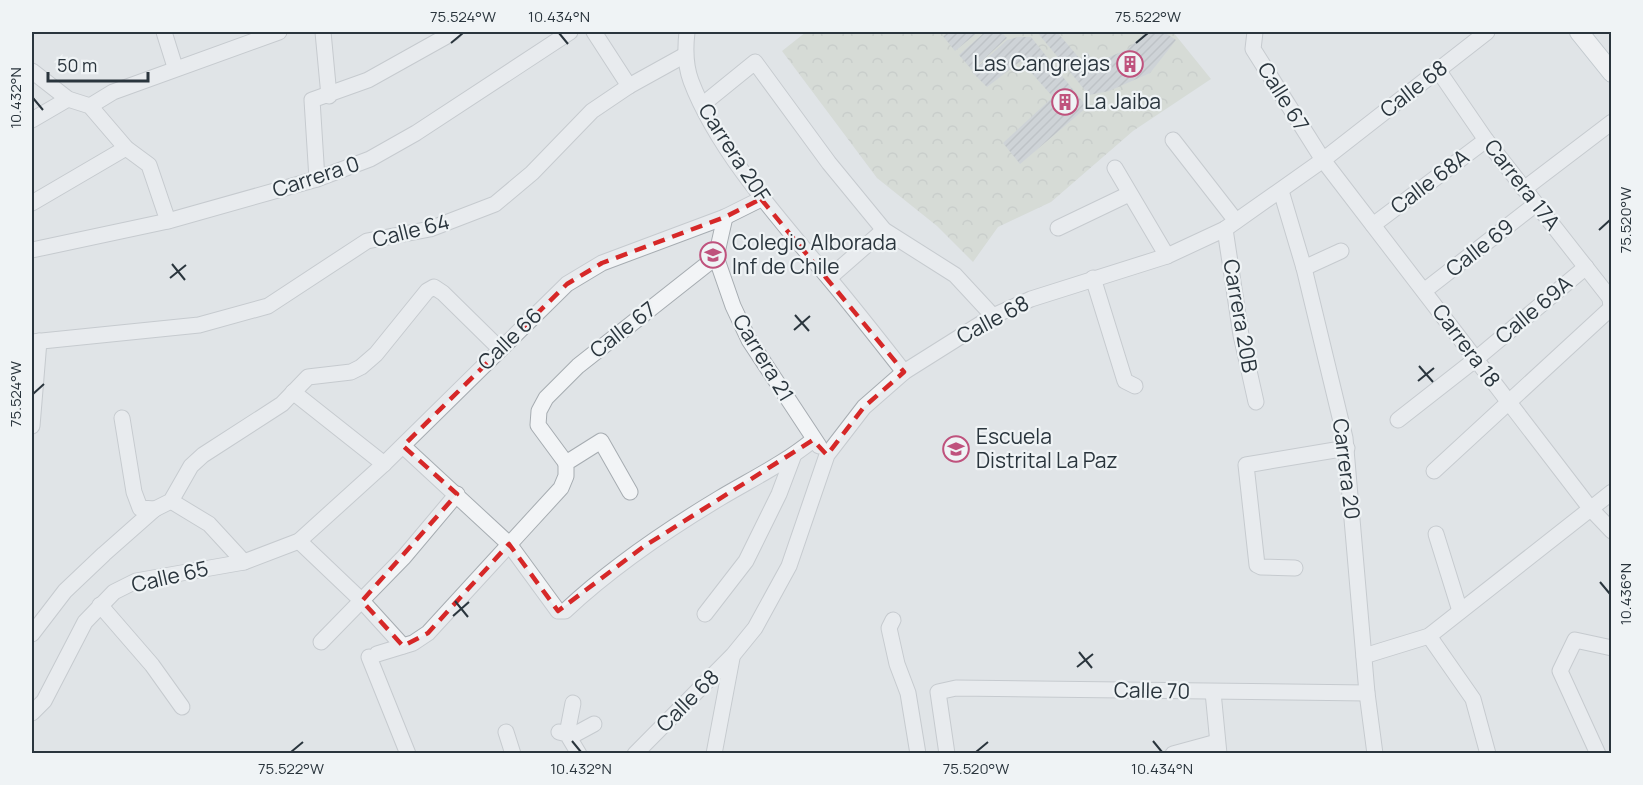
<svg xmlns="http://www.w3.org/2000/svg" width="1643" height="785" viewBox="0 0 1643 785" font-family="Manrope,sans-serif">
<defs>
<pattern id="forest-crowns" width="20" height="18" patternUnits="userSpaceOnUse" patternTransform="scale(1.5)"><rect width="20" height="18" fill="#c9d0c2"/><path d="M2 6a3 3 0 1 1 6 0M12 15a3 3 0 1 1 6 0" fill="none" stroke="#adb3a8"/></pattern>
<pattern id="building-hatch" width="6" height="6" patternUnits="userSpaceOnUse" patternTransform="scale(1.5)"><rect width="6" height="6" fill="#b8bfc3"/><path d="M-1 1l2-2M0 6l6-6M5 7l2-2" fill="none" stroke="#969ca0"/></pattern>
</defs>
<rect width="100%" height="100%" fill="#e0e4e7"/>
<!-- forest -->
<polygon fill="url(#forest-crowns)" points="806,32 1173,32 1211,79 1133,131 1051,202 998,227 973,262 937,226 877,178 782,51"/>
<!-- building -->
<g fill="url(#building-hatch)">
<polygon points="949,32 978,32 955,51 943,36"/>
<polygon points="985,32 1001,32 1007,38 972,70 959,55"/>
<polygon points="1037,32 1057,32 1080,59 1087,52 1097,68 1107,58 1128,49 1146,32 1164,32 1176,40 1150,73 1109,91 1089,95"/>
<polygon points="1018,37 1031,37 1087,107 1020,164 1003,143 1053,97 1021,61 987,87 972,72 1007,40"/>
</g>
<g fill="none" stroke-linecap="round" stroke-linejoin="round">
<!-- minor casing -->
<g stroke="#a6acb1" stroke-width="17">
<g id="minor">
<polyline points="164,32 175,67"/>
<polyline points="323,32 329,96"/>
<polyline points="594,32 629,86"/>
<path d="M687,32C685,49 685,65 691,81C717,150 780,220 827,276C853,307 879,340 904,372"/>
<polyline points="1255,32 1253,49 1323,160 1590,508 1612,531"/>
<polyline points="1438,70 1486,140 1610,298"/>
<polyline points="32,71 68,99 90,106 126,148 149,165 168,221"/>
<polyline points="702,105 755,62 829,163 884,230 955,275 993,316"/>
<polyline points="90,106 113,92 279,32"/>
<polyline points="32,120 68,99"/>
<polyline points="1173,140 1236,221"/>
<polyline points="1115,168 1167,256"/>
<polyline points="317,179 312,100 368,80 454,32"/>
<polyline points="1524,189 1612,122"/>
<polyline points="1281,191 1304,268 1345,438 1367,693 1375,754"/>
<polyline points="32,203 126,148"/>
<polyline points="725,217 716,257 733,306 749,340 819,446"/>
<polyline points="1373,225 1486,140"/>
<polyline points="1058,228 1129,194"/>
<polyline points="1225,229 1241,335 1256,402"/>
<polyline points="32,250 168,221 317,179 370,159 416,133 570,32"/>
<polyline points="1304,268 1341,251"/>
<polyline points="829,278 884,230"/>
<polyline points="1093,278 1125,381 1135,386"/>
<polyline points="1424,291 1536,204"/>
<polyline points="32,342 199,325 268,306 367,241 430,229 495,204 532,173 592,111 629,86 685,55"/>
<polyline points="293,392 384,464"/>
<polyline points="122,418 134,492 140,508 155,509"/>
<polyline points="1398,420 1476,359 1586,267"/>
<polyline points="32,426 39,341"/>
<path d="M403,446L509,544L558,611H565C612,567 665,531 720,498C752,479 785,463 813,440"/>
<polyline points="566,463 538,425 539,411 546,398 578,366 716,257"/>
<polyline points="1434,471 1611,308 1610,298"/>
<polyline points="171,501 209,524 244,562"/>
<polyline points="1436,534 1460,611"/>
<polyline points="299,541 362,601 403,646"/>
<polyline points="1295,568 1261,567 1257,565 1246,465 1347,448"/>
<polyline points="100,605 152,665 182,707"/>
<polyline points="705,614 746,561 779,494 793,457"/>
<polyline points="893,620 889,628 897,664 908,693 918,754"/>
<polyline points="32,634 65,591 104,554 155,509 171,501 191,466 203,455 282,404 308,377 351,372 361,367 376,354 427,291 434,287 443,293 500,349"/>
<polyline points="1429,636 1473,699 1488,754"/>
<polyline points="321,642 404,557 457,494"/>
<polyline points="377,654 413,643 428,633 561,488 566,476 566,463 601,441 630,492"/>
<polyline points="1364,656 1429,636 1612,492"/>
<polyline points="369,657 408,754"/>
<polyline points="1213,692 1219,754"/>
<polyline points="32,713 44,701 85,622 114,592 136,581 244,562 299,541 384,464 567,284 602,263 725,217 761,199"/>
<polyline points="506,732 513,754"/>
<polyline points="559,732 567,734 579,754"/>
<polyline points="567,734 573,703"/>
<polyline points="570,737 594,724"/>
<polyline points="635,754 733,655 755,628 789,566 827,455 864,407 904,372 993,316 1031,299 1167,256 1225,229 1323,160 1487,32"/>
<polyline points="714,754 732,658"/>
<polyline points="947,754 938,692 956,688 1367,693"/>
<polyline points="1173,754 1217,742"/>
<polyline points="1598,754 1560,671 1575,640 1612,648"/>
</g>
</g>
<!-- major casing -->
<g stroke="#a0abb1" stroke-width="20">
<polyline id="major" points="1579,32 1612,73"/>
</g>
<!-- minor -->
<use href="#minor" stroke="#f2f4f6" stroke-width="15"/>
<!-- major -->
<use href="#major" stroke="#fff" stroke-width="18"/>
</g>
<!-- marked area -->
<path d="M0 0H1643V785H0ZM761,199L904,372L864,407L827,455L813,440L643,547L558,611L509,544L428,633L403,646L362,601L457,494L403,446L567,284L602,263L725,217Z" fill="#e0e4e7" fill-opacity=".55" fill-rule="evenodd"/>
<path fill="none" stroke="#d62828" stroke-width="4.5" stroke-dasharray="12 8" stroke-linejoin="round" d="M761,199L904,372L864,407L827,455L813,440L643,547L558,611L509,544L428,633L403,646L362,601L457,494L403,446L567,284L602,263L725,217Z"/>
<!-- ticks -->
<path fill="none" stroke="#2a353d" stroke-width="2" d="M559,33L568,44M451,43L463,33M1136,43L1148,33M33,98L43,110M1599,230L1610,220M172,264L185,280M170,278L186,265M795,315L809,331M794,330L810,316M1419,366L1433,382M1418,381L1434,368M33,394L44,384M1600,582L1610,594M455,601L468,617M453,616L469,602M1079,652L1092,668M1077,667L1093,654M572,741L581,752M1153,741L1162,752M291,752L303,742M976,752L988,742"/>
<!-- icons -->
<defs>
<g id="building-ring" transform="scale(1.35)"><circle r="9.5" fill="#eff3f5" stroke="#bf527d" stroke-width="1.5"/><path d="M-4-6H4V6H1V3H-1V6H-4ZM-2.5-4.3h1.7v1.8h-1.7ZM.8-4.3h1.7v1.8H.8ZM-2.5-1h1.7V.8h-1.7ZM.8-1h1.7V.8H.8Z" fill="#bf527d"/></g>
<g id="school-ring" transform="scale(1.35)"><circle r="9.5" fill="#eff3f5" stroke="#bf527d" stroke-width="1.5"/><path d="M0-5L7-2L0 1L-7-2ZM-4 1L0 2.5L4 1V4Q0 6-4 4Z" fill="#bf527d"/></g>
</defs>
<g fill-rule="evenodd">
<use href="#building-ring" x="1130" y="64"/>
<use href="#building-ring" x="1065" y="102"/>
<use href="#school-ring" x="713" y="255"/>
<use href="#school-ring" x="956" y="449"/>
</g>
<g text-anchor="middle" stroke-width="4.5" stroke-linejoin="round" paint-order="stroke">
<!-- poi labels -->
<g font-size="21" fill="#2a353d" stroke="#eff3f5" text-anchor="start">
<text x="1110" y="71" text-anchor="end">Las Cangrejas</text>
<text x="1084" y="109">La Jaiba</text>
<text x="732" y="250">Colegio Alborada<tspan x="732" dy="24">Inf de Chile</tspan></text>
<text x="976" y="444">Escuela<tspan x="976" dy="24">Distrital La Paz</tspan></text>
</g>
<!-- street labels -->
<g font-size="21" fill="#2a353d" stroke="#eff3f5">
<text transform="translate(1414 89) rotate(-38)" y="7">Calle 68</text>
<text transform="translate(1283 97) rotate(58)" y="7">Calle 67</text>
<text transform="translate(734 153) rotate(57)" y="7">Carrera 20F</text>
<text transform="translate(316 177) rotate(-18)" y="7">Carrera 0</text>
<text transform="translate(1430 182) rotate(-37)" y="7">Calle 68A</text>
<text transform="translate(1522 185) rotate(52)" y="7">Carrera 17A</text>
<text transform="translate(411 231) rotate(-14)" y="7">Calle 64</text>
<text transform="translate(1480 248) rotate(-38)" y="7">Calle 69</text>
<text transform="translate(1534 310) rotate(-40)" y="7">Calle 69A</text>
<text transform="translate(1240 316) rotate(80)" y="7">Carrera 20B</text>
<text transform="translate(993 320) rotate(-28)" y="7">Calle 68</text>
<text transform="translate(623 330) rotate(-38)" y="7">Calle 67</text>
<text transform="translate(510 339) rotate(-44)" y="7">Calle 66</text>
<text transform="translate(1466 346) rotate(53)" y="7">Carrera 18</text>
<text transform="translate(763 358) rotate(59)" y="7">Carrera 21</text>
<text transform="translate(1346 469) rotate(83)" y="7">Carrera 20</text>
<text transform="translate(170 577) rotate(-13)" y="7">Calle 65</text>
<text transform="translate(1152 691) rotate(1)" y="7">Calle 70</text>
<text transform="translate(688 701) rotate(-45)" y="7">Calle 68</text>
</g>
</g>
<!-- border -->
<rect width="1643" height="785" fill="none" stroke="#eff3f5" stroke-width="66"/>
<!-- scale -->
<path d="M48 72v9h100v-9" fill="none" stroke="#2a353d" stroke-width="3"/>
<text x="57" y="72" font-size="18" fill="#2a353d" stroke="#eff3f5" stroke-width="4.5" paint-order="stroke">50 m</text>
<rect x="33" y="33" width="1577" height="719" fill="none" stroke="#2a353d" stroke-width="2"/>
<g font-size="15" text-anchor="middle" fill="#2a353d">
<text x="463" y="22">75.524°W</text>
<text x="559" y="22">10.434°N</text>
<text x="1148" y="22">75.522°W</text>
<text transform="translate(16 98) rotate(-90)" y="5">10.432°N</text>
<text transform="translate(1626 220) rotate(-90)" y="5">75.520°W</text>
<text transform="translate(16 394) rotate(-90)" y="5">75.524°W</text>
<text transform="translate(1626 594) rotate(-90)" y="5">10.436°N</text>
<text x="291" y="774">75.522°W</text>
<text x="581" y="774">10.432°N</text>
<text x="976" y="774">75.520°W</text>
<text x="1162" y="774">10.434°N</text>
</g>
</svg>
